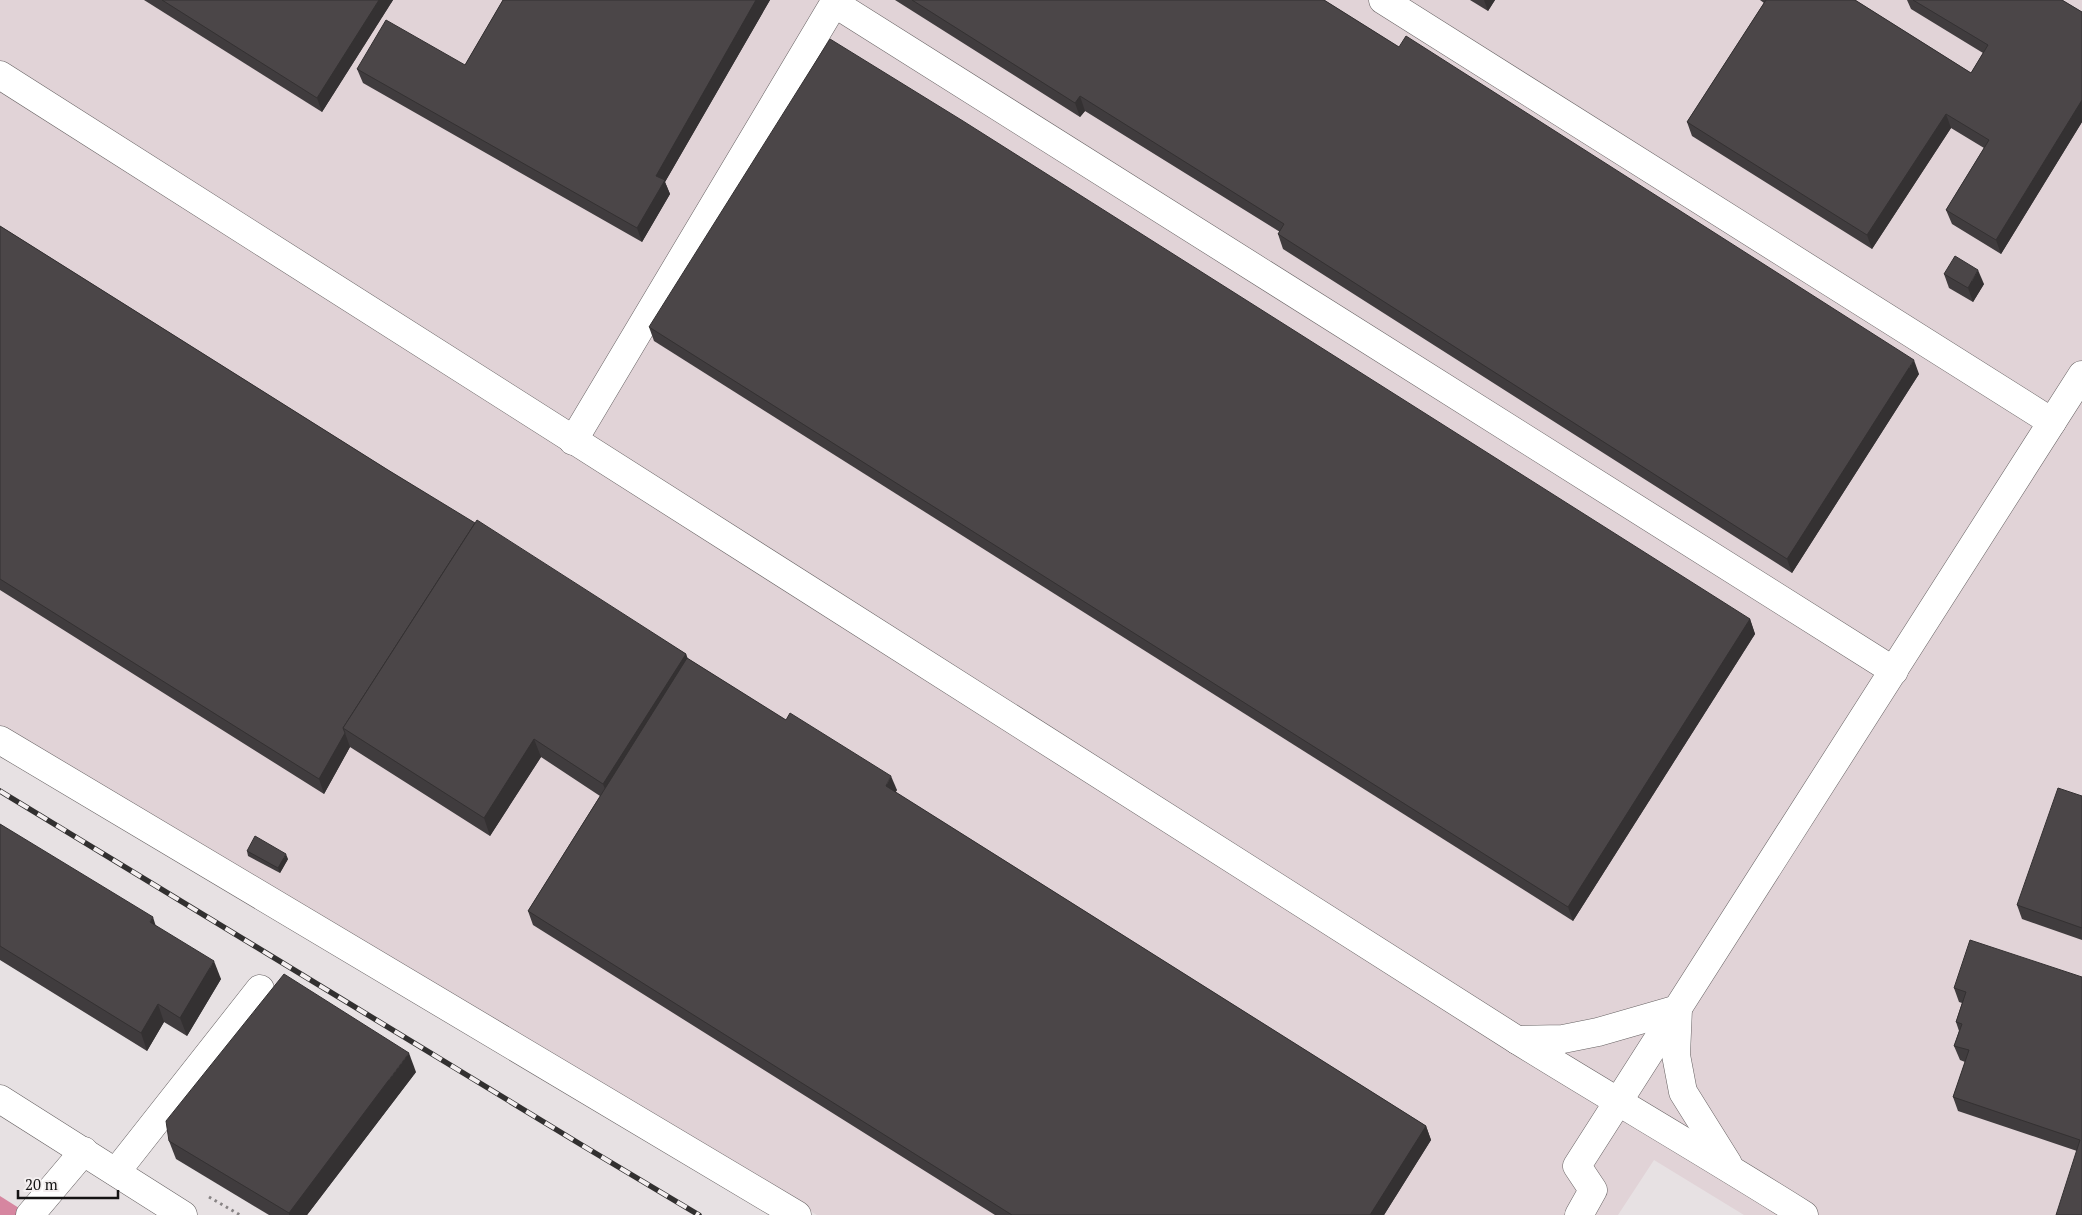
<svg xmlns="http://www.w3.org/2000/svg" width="2082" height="1215" viewBox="0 0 2082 1215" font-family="'PT Serif',serif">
<rect width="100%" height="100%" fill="#e7e1e3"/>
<!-- built -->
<polygon fill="#e1d3d7" points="0,0 2082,0 2082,1215 1744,1215 1654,1160 1618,1215 817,1215 0,746"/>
<!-- forest -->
<polygon fill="#d686a0" points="0,1196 30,1215 0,1215"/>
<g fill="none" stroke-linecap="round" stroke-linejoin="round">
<!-- minor casing -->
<g stroke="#676263" stroke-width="29">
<g id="minor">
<polyline points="1383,0 2052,422"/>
<polyline points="834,3 1894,671"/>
<path d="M0,75L1517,1040C1612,1099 1709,1155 1804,1215"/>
<polyline points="573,441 836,0"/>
<polyline points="0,740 797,1215"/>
<polyline points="1517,1040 1563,1039 1598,1032 1678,1009 1676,1055 1683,1092 1728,1164"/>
<polyline points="0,1099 183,1215"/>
<polyline points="116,1172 260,989"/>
<polyline points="30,1215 84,1151"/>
<polyline points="1579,1215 1593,1190 1577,1166 2082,375"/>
</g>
</g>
<!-- path -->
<polyline stroke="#878384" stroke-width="3" stroke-dasharray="2.5 4" stroke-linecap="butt" points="209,1197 240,1215"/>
<!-- minor -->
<use href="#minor" stroke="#fff" stroke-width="28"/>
<!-- rail casing -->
<g stroke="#323030" stroke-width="5.5">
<polyline id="rail" points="0,791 580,1144 699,1215"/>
</g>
<!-- rail -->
<use href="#rail" stroke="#f4eff0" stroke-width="4" stroke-dasharray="11" stroke-linecap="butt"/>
</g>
<!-- wall -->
<g fill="#403c3e">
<polygon points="144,0 393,0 322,112"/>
<polygon points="503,0 770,0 665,182 670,194 642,242 363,83 357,69 465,65"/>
<polygon points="895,0 1324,0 1919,374 1792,573 1283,249 1278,234 1280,232 1085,111 1080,117"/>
<polygon points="1470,0 1495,0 1488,11"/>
<polygon points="1760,0 1855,0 1971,73 1983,53 1911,9 1907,0 2062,0 2082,12 2082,122 2001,254 1952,224 1946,210 1984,148 1951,128 1872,249 1692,136 1687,122 1764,3"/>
<polygon points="0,226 388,470 686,654 687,658 897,790 895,792 1426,1126 1431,1140 1384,1215 995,1215 533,925 528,911 600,796 541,757 490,836 350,747 324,794 0,590"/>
<polygon points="1944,274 1984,284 1973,302 1949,288"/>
<polygon points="649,327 1750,619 1755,634 1573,921 654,341"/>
<polygon points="2082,796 2082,940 2022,919 2017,905"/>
<polygon points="0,824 155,925 221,979 187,1036 164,1022 147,1051 0,960"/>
<polygon points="247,851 288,859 280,873 248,856"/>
<polygon points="2082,977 2082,1215 2077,1151 1958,1111 1953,1097 1965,1062 1960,1060 1954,1046 1959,1031 1956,1022 1962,1003 1959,1002 1954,988"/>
<polygon points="416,1072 307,1215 269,1215 176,1159 169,1141"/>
</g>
<!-- shaded-wall -->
<g fill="#343132">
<polygon points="379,0 393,0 322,112 317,98"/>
<polygon points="756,0 770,0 665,182 670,194 642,242 637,228 656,176"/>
<polygon points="1484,0 1495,0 1488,11"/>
<polygon points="1080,96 1085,111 1080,117 1075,103"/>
<polygon points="2082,100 2082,122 2001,254 1996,240"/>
<polygon points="1946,114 1951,128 1872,249 1867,235"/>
<polygon points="1978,270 1984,284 1973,302 1968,288"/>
<polygon points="1914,360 1919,374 1792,573 1787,559"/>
<polygon points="1750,619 1755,634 1573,921 1568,907"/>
<polygon points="686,654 693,672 610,802 603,784"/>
<polygon points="345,733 350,747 324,794 319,779"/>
<polygon points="534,739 541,757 490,836 484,818"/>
<polygon points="891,776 897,790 891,800 886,786"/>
<polygon points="286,854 288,859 280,873 278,868"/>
<polygon points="153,917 159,936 150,922"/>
<polygon points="214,961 221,979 187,1036 180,1018"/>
<polygon points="158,1004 164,1022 147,1051 141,1033"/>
<polygon points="409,1053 416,1072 307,1215 289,1215 289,1213"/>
<polygon points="1426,1126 1431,1140 1384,1215 1370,1215"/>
</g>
<!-- building -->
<g fill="#4b4648" stroke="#343132">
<polygon points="162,0 379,0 317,98"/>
<polygon points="503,0 756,0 656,176 665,180 637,228 357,69 386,20 465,65"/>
<polygon points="912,0 1324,0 1399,47 1406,36 1914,360 1787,559 1278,234 1284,224 1080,96 1075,103"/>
<polygon points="1766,0 1855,0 1971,73 1988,45 1913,0 2062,0 2082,12 2082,100 1996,240 1946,210 1989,140 1946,114 1867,235 1687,122"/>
<polygon points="830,39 963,121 1750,619 1568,907 649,327"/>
<polygon points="0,226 388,470 475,523 343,728 345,733 319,779 0,579"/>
<polygon points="1955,256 1978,270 1968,288 1944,274"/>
<polygon points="477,520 686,654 603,784 534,739 484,818 343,728"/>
<polygon points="687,658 786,720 790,713 891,776 886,786 1426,1126 1370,1215 1012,1215 528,911"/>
<polygon points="2058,788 2082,796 2082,928 2017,905"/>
<polygon points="0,824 153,917 150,922 214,961 180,1018 158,1004 141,1033 0,946"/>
<polygon points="255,836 286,854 278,868 247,851"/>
<polygon points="1970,940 2082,977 2082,1215 2056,1215 2080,1140 1953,1097 1969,1050 1954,1046 1962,1024 1956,1022 1966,992 1954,988"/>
<polygon points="284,974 409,1053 289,1213 169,1141 166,1121"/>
</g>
<!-- scale -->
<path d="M18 1190v8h100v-8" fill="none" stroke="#141313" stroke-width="2.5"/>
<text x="25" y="1190" font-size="15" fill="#141313" stroke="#f4eff0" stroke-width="4" paint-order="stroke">20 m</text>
</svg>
